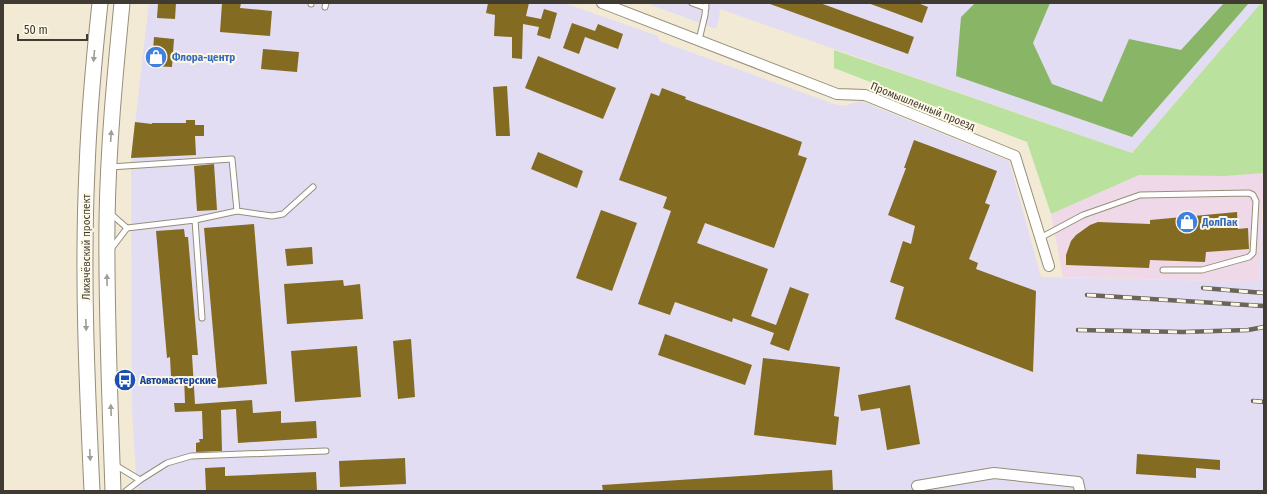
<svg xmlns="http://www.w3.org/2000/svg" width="1267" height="494" viewBox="0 0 1267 494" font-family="'Fira Sans Condensed',sans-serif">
<rect width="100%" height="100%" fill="#f2ead4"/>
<!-- commercial -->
<polygon fill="#efd9e8" points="1264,173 1259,282 1063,277 1051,214 1139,175 1226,176"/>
<!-- industrial -->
<g fill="#e2ddf3">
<polygon points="149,3 564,3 658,36 660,41 831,103 843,106 861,101 1009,161 1041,277 1259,282 1264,196 1264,491 137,491 132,411 131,158"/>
<polygon points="646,3 1261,3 1132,153 720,9 719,19 716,29"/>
</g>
<!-- green -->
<polygon fill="#bbe19f" points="1261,3 1264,3 1264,173 1226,176 1139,175 1051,214 1027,142 834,68 834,50 1132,153"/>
<!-- forest -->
<polygon fill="#89b666" points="974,3 1050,3 1033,43 1052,84 1102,102 1129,39 1181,50 1224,3 1249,3 1132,137 956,76 961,17 974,4"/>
<!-- building -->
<g fill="#836b22">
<polygon points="158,3 176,3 175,19 157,18"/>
<polygon points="222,3 241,3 240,8 272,11 270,36 220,32"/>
<polygon points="488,3 529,3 526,16 541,19 544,9 557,13 550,39 537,35 539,27 523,24 522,59 512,58 512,37 494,36 495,15 486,13"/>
<polygon points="770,3 820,3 914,37 908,54 770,4"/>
<polygon points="868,3 918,3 928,7 922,23"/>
<polygon points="572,23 595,31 598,24 623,34 618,49 585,37 579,54 563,48"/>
<polygon points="154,37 174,39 172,67 152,66"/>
<polygon points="263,49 299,52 297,72 261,69"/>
<polygon points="538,56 616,88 603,119 525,88"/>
<polygon points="507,86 510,136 496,136 493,87"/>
<polygon points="662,88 686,97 685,99 802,142 798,155 807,158 774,248 705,223 697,243 768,269 751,316 776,325 790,287 809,294 789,351 770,344 774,333 733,318 732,322 675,302 670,315 638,304 671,211 663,208 667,197 619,180 651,93 659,96"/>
<polygon points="186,120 195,120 195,125 204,125 204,136 195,136 196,155 131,158 135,122 152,124 152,123 186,123"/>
<polygon points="914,140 997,171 985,203 990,205 969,259 978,263 976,269 1036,291 1033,372 895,319 904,287 890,282 903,241 911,244 915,226 888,215 906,168 904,168"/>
<polygon points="538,152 583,171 577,188 531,169"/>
<polygon points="214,164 217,210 197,211 194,166"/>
<polygon points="601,210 637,223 612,291 576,278"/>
<polygon points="1237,212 1238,229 1248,228 1249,249 1206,252 1205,262 1150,260 1149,268 1066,265 1066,255 1071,241 1076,235 1090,225 1098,222 1150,224 1150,220"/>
<polygon points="254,224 267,384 218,388 204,228"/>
<polygon points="184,229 185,237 188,237 198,355 192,355 195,404 252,400 253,413 281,411 281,423 316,421 317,438 238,443 236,409 221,410 222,451 196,452 196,443 200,442 199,439 203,439 202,411 175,412 174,403 185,403 184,376 171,377 170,357 167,358 156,231"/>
<polygon points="312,247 313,264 287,266 285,249"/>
<polygon points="343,280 344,286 360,284 363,319 287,324 284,284"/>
<polygon points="665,334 752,365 745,385 658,355"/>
<polygon points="411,339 415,397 398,399 393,341"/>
<polygon points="357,346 361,397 295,402 291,351"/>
<polygon points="763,358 840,367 834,416 839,417 836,445 754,435"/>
<polygon points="910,385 920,444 887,450 880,408 861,411 858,395"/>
<polygon points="1137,454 1220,460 1220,470 1196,468 1196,478 1136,474"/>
<polygon points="405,458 406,484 340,487 339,461"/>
<polygon points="225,467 225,476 316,472 317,491 206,491 205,468"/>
<polygon points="832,470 833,491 603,491 602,485"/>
</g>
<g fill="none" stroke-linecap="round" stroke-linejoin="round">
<!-- service casing -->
<g stroke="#958e7a" stroke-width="7">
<g id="service">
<polyline points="692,3 706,8"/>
<polyline points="311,4 311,3"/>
<polyline points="325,7 326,3"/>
<polyline points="699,40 705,15 706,3"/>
<polyline points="110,167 232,159 237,211 272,216 283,214 313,187"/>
<polyline points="110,213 127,228"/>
<polyline points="195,220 237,211"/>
<polyline points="1040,238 1083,215 1140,195 1249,193 1253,195 1256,201 1253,253 1249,257 1202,270 1163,270"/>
<polyline points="111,249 127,228 195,220 202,318"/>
<polyline points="115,465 140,480 126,491"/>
<polyline points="140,480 167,463 191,456 326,451"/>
</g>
</g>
<!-- minor casing -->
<g stroke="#958e7a" stroke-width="12">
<g id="minor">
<polyline points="602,3 837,94 865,95 1015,156 1049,266"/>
<polyline points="917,486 994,473 1078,482 1080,491"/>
</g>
</g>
<!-- secondary casing -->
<g stroke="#958e7a" stroke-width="17">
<g id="secondary">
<path d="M92,491C87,384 82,277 87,169C89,114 94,58 100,3"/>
<path d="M113,491C110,401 106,311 107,221C108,148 115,75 122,3"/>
</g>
</g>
<!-- service -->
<use href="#service" stroke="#fff" stroke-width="5"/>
<!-- minor -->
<use href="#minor" stroke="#fff" stroke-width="10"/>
<!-- secondary -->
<use href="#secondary" stroke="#fff" stroke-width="15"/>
<!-- rail casing -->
<g stroke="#6a655a" stroke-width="4.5">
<g id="rail">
<polyline points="1203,288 1264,293"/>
<polyline points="1087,295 1264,306"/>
<polyline points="1078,330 1183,332 1248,330 1264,327"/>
<polyline points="1253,401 1264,402"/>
</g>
</g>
<!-- rail -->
<use href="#rail" stroke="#fef8e6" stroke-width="3" stroke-dasharray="9" stroke-linecap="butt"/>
</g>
<!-- one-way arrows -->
<defs><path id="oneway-solid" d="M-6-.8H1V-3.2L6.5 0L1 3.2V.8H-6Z"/></defs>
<g fill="#9f9d99">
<use href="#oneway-solid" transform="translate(94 56) rotate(95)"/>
<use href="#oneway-solid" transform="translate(111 136) rotate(-86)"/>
<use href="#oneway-solid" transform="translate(107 280) rotate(-91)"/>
<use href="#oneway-solid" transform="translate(86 325) rotate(88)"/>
<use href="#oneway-solid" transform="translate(111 410) rotate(-92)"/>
<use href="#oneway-solid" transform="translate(90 455) rotate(88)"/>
</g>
<!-- icons -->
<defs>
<g id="shop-disc" transform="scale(1.15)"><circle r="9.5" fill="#3f7fe0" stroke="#fef8e6"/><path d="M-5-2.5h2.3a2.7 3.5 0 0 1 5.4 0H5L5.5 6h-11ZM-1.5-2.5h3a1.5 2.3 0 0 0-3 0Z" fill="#fff"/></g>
<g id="bus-disc" transform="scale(1.15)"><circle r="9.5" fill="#1a4fb4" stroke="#fef8e6"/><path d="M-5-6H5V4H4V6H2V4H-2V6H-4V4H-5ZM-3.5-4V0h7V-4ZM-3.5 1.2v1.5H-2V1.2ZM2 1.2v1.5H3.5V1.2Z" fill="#fff"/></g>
</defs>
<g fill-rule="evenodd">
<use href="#shop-disc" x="156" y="57"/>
<use href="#shop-disc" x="1187" y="222"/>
<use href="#bus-disc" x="125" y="380"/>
</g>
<g text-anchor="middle" stroke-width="4" stroke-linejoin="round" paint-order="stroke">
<!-- shop labels -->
<g font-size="11" font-weight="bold" fill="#366cbe" stroke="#fef8e6" text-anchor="start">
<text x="172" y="61">Флора-центр</text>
<text x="1202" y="226">ДолПак</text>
</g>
<!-- street labels -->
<g font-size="11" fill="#3f3b33" stroke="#fef8e6">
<text transform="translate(923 106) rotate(22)" y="4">Промышленный проезд</text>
<text transform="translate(86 247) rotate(-90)" y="4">Лихачёвский проспект</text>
</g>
<!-- transit labels -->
<g font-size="11" font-weight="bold" fill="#164399" stroke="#fef8e6" text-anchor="start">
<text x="140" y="384">Автомастерские</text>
</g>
</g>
<!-- border -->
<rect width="1267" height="494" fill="none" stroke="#3f3b33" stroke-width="8"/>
<!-- scale -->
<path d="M18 34v6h69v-6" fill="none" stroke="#3f3b33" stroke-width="2"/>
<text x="24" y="34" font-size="12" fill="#3f3b33" stroke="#fef8e6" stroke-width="3" paint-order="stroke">50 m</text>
</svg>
